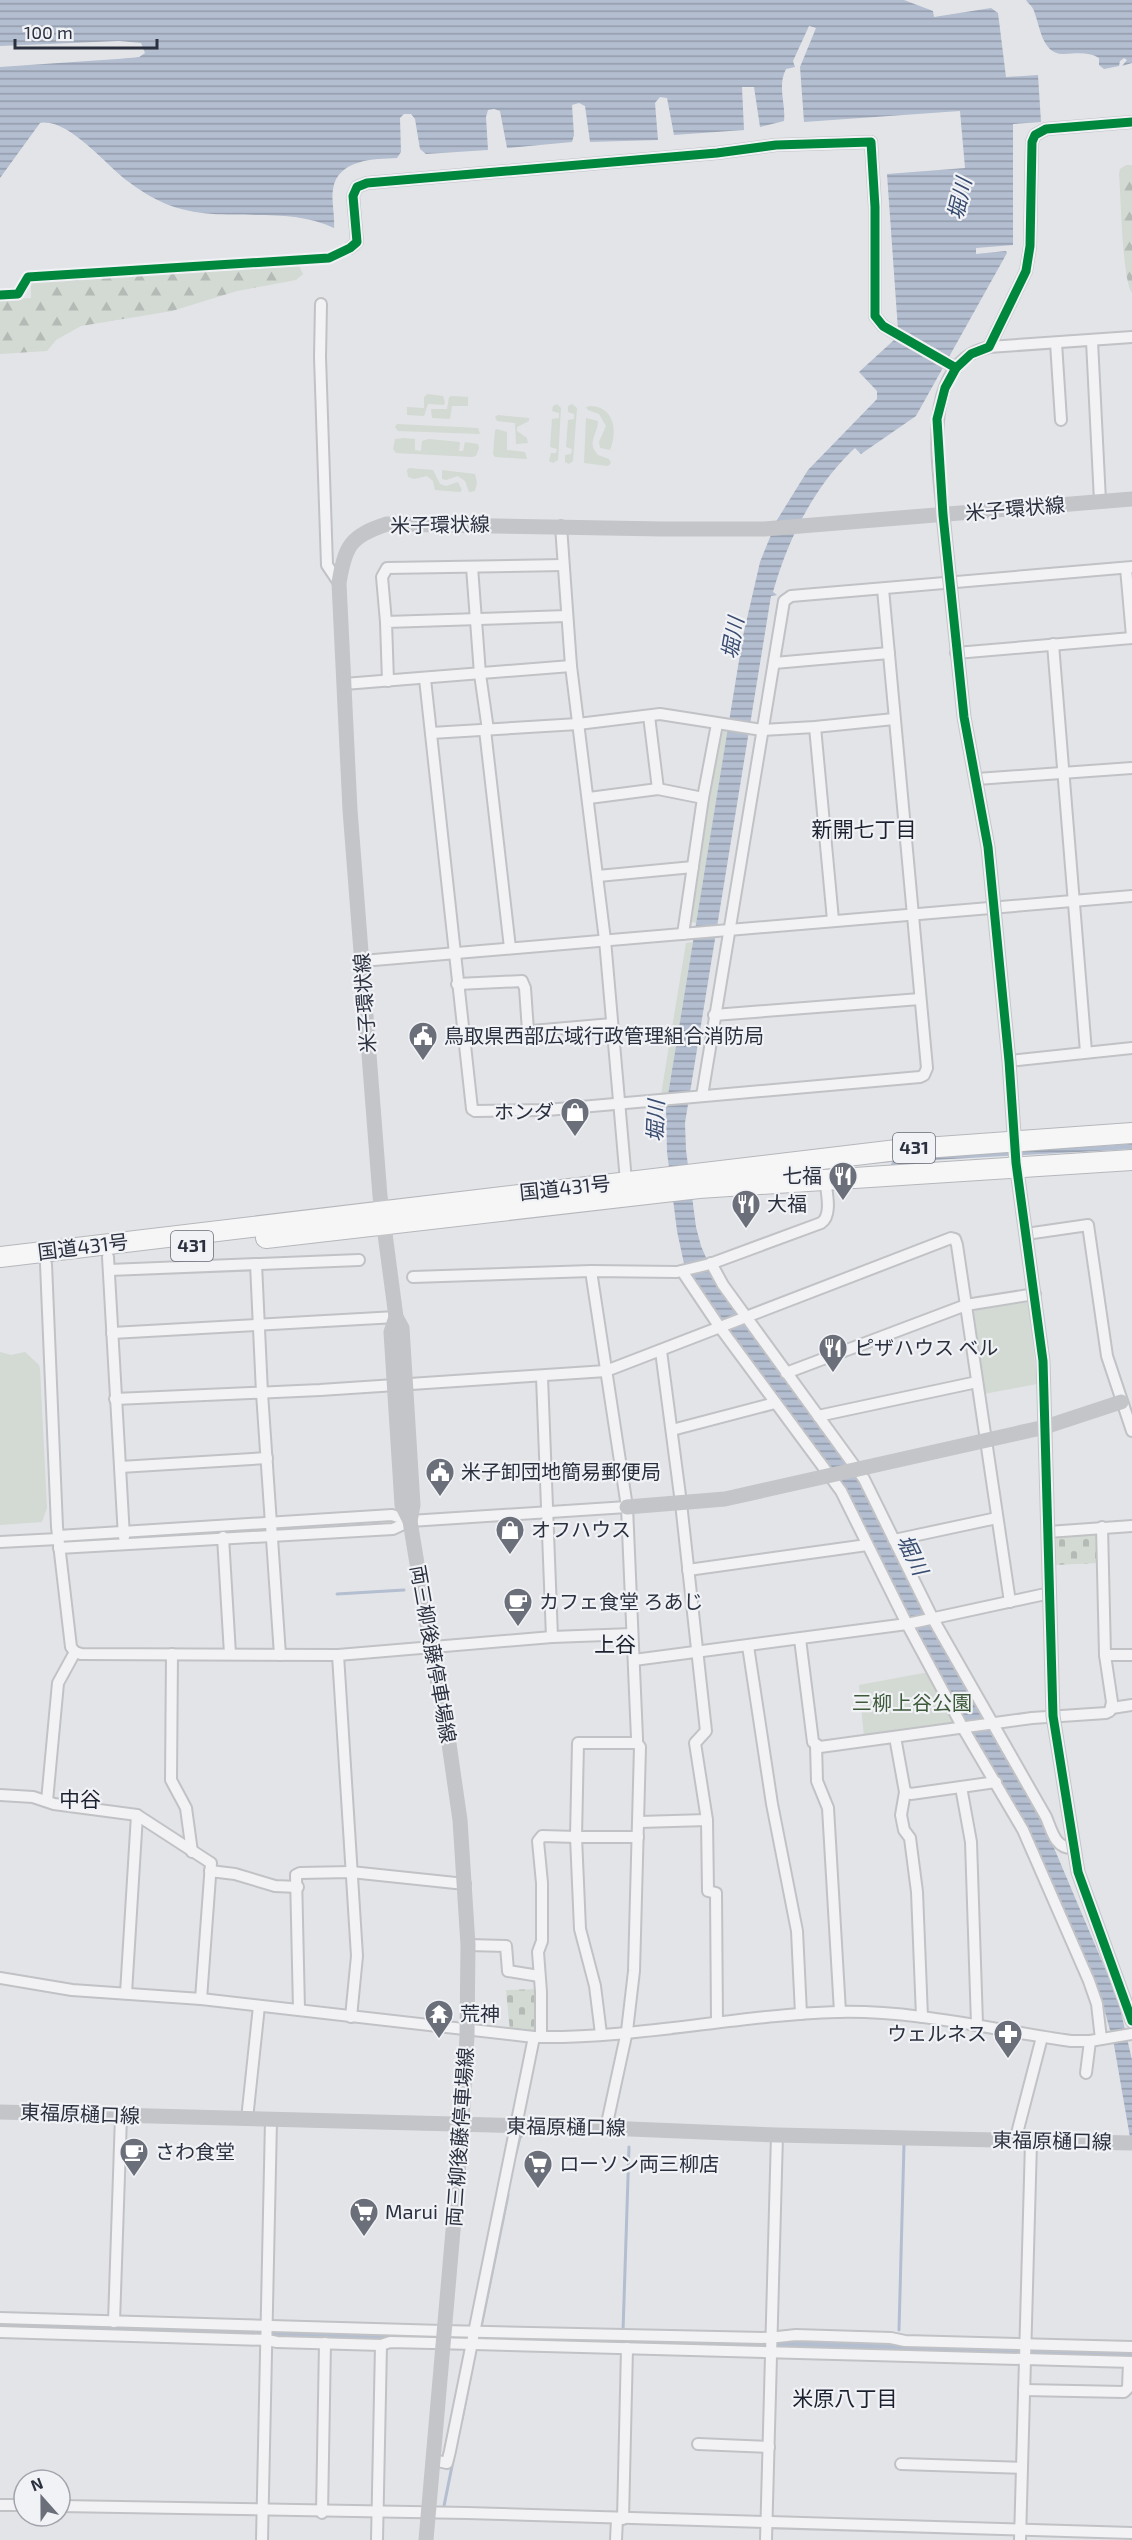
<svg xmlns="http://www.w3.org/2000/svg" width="1132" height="2540" viewBox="0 0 1132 2540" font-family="'Exo 2','Noto Sans JP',sans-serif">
<defs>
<pattern id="forest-firs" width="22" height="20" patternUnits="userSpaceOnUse" patternTransform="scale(1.5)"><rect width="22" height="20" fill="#d2dad3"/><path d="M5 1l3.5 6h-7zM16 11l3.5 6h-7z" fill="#b4bbb6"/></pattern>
<pattern id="cemetery-stones" width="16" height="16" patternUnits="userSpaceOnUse" patternTransform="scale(1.5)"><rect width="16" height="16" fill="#d2dad3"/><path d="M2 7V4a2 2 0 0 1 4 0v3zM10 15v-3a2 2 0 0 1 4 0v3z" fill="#b4bbb6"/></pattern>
<pattern id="water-rules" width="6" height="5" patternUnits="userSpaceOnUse" patternTransform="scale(1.5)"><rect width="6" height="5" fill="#b3bed0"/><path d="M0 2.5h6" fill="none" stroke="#929baa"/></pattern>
</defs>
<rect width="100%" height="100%" fill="#e3e4e7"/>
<!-- green -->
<g fill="#d2dad3">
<polygon points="427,394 443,396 445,402 444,405 428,404 424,416 407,415 407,407 424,408 424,397"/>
<polygon points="452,396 468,397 468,406 452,406 450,419 432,418 431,409 447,409 449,397"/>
<polygon points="557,404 561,408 558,460 553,463 549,461 551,453 556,453 557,449 550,447 552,419 559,418 559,413 552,411 553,406"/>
<polygon points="572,404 577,408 573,461 569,464 565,462 565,455 571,454 572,449 566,447 568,420 574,419 574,414 568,412 568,406"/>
<path d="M591,406C614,407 618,431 610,450L600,448L599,442L606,426L599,414L588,410L586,407Z"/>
<polygon points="498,415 529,418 529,421 517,427 517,431 527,438 528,443 516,444 515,423 497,421 495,417"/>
<path d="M586,418L598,421C598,434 586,442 598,455L609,459L611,463L608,466L584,463Z"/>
<polygon points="397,424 478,428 480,434 398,431 395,427"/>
<polygon points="497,429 507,432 507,450 525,452 527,459 495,457 493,454 495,430"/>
<polygon points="404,438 415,439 415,450 421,451 422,441 429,439 460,442 459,451 463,451 465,442 478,444 479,448 476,456 472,457 396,453 393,449 395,439"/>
<polygon points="409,468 433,470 440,484 446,486 458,482 462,490 460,492 435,490 433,481 427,476 414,479 408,477 407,470"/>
<polygon points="442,470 475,474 477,483 475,491 469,492 465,481 458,476 446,480 442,479"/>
<polygon points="725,729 728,730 696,923 689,921 720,734"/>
<polygon points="693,942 668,1095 661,1095 686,943"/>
<polygon points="1026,1302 1029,1304 1037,1384 984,1394 972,1313 976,1308"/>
<polygon points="0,1352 11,1355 25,1352 39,1365 40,1369 47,1508 42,1522 0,1525"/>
<polygon points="929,1672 956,1720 954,1724 864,1737 859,1685"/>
</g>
<!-- forest -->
<g fill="url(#forest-firs)">
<path d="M1126,165H1132V293C1122,280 1121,195 1119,174L1120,169Z"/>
<polygon points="299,266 303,274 296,280 237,291 172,311 81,326 56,340 47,351 0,354 0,300 31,298 31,282"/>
</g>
<!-- cemetery -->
<g fill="url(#cemetery-stones)">
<polygon points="1094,1531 1098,1536 1098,1563 1055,1565 1055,1540 1058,1535"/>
<polygon points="539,1989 540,2032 510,2031 506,1990"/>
</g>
<!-- water -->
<g fill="url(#water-rules)">
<path d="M0,0H904L933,11L934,17L991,8L998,13L1006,77L1038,75L1041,122L1013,124V245L976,248V254L1006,251L1007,253L916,416L861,454L855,448C814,486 788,539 773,592L777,595L771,596L685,1123L686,1150L696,1227L701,1246L711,1269L735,1307L799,1399L861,1480L934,1629L1043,1822L1118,1999L1132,2060V2149L1114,2045L1101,1997L1083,1955L1026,1826L905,1613L844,1485H839L686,1273L677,1231L667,1152L666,1107L743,636L760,562L777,520L808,470L877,399V391L859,372L894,340L898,330L887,174L965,168L960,111L804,122L800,67L816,28L809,26L793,61L795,67L786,69C777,87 786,103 784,121L760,127L754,87H742L744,130L674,135L667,98L660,97L655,103L658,140L590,142L585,106L579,103L572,105L574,135L572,142L507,148L500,111L494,109L488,110L486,117L488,150L426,154L420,149L415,119L411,114H404L400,118L401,152L397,158C374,159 338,159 333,189C331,201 335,215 334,228C282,203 220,226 166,204C152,198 138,189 126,180C105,164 68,118 40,123L0,178V66L139,57L144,53L141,44L0,47Z"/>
<path d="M1026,0H1132V63L1122,66L1127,60L1124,58L1120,61L1119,66L1104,69L1099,65V58C1087,51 1076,54 1063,54C1042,54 1040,26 1034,11C1032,5 1029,5 1026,0Z"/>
<polygon points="1132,1144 1132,1149 897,1162 892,1168 890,1167 892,1162 843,1166 906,1158"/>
</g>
<!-- pier -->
<polygon fill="#e3e4e7" points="119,41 141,43 145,53 139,57 117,59 0,67 0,63 138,54 141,52 139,46 134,45 0,50 0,46"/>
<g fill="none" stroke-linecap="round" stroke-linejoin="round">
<!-- stream -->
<g stroke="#b3bed0" stroke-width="3">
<polyline points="337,1594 404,1590"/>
<polyline points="516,2153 520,2137 527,2133"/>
<polyline points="481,2327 508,2195"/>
<polyline points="899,2330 904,2144"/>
<polyline points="623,2331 629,2147"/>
<polyline points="462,2419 475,2352"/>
<polyline points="444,2506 453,2461"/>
</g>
<!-- river -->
<polyline stroke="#b3bed0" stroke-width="16" points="0,2326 1132,2355"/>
<!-- street casing -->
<g stroke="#c1c2c5" stroke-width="14">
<g id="street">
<polyline points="350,248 357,242 353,196 357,187 367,183 717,153 776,145 871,142 875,207 875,316 883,326 956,368"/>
<polyline points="321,304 320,357 327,565 339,583"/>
<polyline points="1092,341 1100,501"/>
<polyline points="1056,343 1061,420"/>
<polyline points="989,347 1026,271 1030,246 1032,142 1035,135 1046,129 1132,122"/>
<path d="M943,515C939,469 923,383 971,354C976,351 983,349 989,347L1132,337"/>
<polyline points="561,526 571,666 605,940 626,1181"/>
<polyline points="472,567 480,674 488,730"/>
<polyline points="1126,568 1132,636"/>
<polyline points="386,622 382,577 387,568 563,565"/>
<polyline points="1053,644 1086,1052"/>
<polyline points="956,653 1132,638"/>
<polyline points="774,663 889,653"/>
<polyline points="425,679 472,1109 475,1111 547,1110 920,1077 924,1075 927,1068 883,589"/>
<polyline points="388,681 386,622 567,616"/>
<polyline points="344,684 571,666"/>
<polyline points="649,716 658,789"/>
<polyline points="815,727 833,920"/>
<polyline points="485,730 510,948"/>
<polyline points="431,733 578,724 660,714 762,730 815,727 894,719"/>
<polyline points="977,779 1132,768"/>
<polyline points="589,798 658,789 703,798"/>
<polyline points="598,876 693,867"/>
<polyline points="683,934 703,798 717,724"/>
<polyline points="362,961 1132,896"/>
<polyline points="457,984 522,981 525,988 528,1031"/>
<polyline points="714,1015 920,999"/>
<polyline points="462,1037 612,1024"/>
<polyline points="1009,1061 1132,1048"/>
<polyline points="702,1096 784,601 791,596 1132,567"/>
<polyline points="1026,1234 1088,1225 1107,1356 1132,1431"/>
<polyline points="108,1257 124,1537"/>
<path d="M711,1263L723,1285L864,1479L933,1619L1046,1817C1052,1831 1055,1848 1072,1848"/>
<polyline points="46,1264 57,1527 71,1647 75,1652 81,1654 338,1655 552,1637 632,1634"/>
<polyline points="256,1264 262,1393 280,1655"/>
<polyline points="109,1270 359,1260"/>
<polyline points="682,1271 719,1326 841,1491 907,1624 963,1728 1023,1830 1089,1981 1097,2004 1101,2039"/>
<polyline points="413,1277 591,1271"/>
<polyline points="112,1333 396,1317"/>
<polyline points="786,1373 966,1305 1035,1294"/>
<polyline points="542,1377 552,1637"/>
<polyline points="115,1399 320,1390 606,1371 951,1238 955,1239 957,1245 1010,1602"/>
<polyline points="818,1416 977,1382"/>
<polyline points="672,1430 775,1403"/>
<polyline points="120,1467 267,1458"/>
<polyline points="1048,1532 1132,1526"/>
<polyline points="58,1536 392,1515 410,1521"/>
<polyline points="223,1537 230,1654"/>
<polyline points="894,1540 997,1518"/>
<polyline points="0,1542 58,1539"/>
<polyline points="59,1548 393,1529 410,1521 627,1507"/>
<polyline points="688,1570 867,1545"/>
<polyline points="800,1639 813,1742 820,1747 1032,1718 1106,1713 1110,1711 1112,1702 1105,1655 1102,1527"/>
<polyline points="748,1646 772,1804 797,1931 801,2014"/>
<polyline points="172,1654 171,1780 186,1808 192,1852"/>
<polyline points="338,1655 357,1956 351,2017"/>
<polyline points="1105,1655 1132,1655"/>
<polyline points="634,1660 907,1624 1050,1593"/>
<polyline points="1112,1708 1132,1705"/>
<polyline points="895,1737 905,1792 911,1794 996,1782"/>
<polyline points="816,1745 817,1781 828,1808 840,2012"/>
<polyline points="961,1787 971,1842 977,2024"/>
<polyline points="905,1792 901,1815 904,1830 910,1838 917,1892 922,2017"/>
<polyline points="0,1795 33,1797 54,1804 137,1815 211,1863 201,1999"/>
<polyline points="47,1801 58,1683 75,1652"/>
<polyline points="707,1820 708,1891 716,1893 717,2022"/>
<polyline points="639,1822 707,1820 695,1743 706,1731 681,1503 661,1351"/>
<polyline points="210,1871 235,1874 275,1886 298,1887"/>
<polyline points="468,1945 506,1946 508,1971 539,1976"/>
<path d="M0,1978L72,1990L201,1999L534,2037C636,2039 736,2015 837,2012C916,2010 994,2030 1071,2041H1090L1132,2034"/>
<polyline points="126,1993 137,1815"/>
<polyline points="299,2010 296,1875 300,1873 351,1872 465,1884"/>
<polyline points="601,2034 595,1986 580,1929 576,1837 638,1837"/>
<path d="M541,2037V1992L538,1952L542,1941V1883L538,1841L542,1836L576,1837L578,1743H637V1738L627,1507L591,1271L677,1272L710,1264L821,1223C833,1215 826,1191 825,1178"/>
<polyline points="1086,2073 1090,2041"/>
<polyline points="247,2119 259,2006"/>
<polyline points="606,2128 627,2031 634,1971 640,1747 637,1743"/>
<polyline points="1015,2141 1042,2037"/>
<polyline points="0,2318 443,2331 768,2338 796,2335 891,2338 905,2341 1132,2347"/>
<polyline points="114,2322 121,2116"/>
<polyline points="0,2332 267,2340 277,2342 381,2345 390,2342 474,2344 1132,2362"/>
<polyline points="1024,2390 1124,2392 1128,2388 1129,2362"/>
<polyline points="698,2444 769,2447"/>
<polyline points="433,2460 447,2463 450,2451 534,2037"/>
<polyline points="901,2464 1022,2468"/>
<polyline points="0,2505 24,2505"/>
<polyline points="60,2506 467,2513 1132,2533"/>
<polyline points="322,2513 325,2343"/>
<polyline points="623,2519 627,2348"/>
<polyline points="262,2540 271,2120"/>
<polyline points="377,2540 381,2345"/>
<polyline points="616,2540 617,2519"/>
<polyline points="766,2540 777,2135"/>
<polyline points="1020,2540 1031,2142"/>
</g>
</g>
<!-- highway casing -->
<g stroke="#b5b7bc" stroke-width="22">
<g id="highway">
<polyline points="266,1238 699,1188 1132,1160"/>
<polyline points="0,1257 897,1150 1132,1133"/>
</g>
</g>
<!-- street -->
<use href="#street" stroke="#f2f2f4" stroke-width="10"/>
<!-- secondary -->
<g stroke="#c3c5c8" stroke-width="15">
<polyline points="943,515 964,717 988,847 1009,1061 1016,1163 1043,1361 1053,1716 1078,1872 1132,2021"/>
<polyline points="396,1317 402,1328 413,1505 410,1521"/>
<polyline points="627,1507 725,1499 1045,1427 1121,1402"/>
<polyline points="0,2112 606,2128 777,2135 1132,2143"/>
<path d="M426,2540L461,2139L467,2036L468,1945L460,1820L446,1723L431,1649L410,1521L402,1505L391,1332L396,1317L380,1196L350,810L339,583C345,546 350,536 387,524L663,529H764L1132,499"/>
</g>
<!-- highway -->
<use href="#highway" stroke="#f6f6f6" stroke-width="20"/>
<!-- cycleway casing -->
<g stroke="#f1f2f6" stroke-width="13">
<g id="cycleway">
<polyline points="1132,122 1046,129 1035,135 1032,142 1030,246 1026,271 989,347 971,354 956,368 945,388 937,419 943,515 964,717 988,847 1009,1061 1016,1163 1043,1361 1053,1716 1078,1872 1132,2021"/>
<polyline points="0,295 18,294 28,277 329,258 350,248 357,242 353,196 357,187 367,183 717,153 776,145 871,142 875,207 875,316 883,326 956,368"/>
</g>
</g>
<!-- cycleway -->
<use href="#cycleway" stroke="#00873e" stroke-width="9"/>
</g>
<!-- icons -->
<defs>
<g id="civic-pin" transform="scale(1.5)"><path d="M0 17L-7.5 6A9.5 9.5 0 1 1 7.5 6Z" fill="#6b6f7a" stroke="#f1f2f6"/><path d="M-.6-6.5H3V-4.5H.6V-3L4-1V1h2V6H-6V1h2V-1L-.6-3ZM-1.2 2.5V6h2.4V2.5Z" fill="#fff"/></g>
<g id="shop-pin" transform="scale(1.5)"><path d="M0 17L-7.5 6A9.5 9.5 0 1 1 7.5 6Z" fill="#6b6f7a" stroke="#f1f2f6"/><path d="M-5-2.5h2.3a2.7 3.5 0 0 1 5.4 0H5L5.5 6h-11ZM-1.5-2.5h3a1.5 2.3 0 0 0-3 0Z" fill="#fff"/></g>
<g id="restaurant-pin" transform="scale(1.5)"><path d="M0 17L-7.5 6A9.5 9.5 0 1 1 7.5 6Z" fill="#6b6f7a" stroke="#f1f2f6"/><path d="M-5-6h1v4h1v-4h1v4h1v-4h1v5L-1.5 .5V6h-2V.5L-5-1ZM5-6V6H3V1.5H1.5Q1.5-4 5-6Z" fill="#fff"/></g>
<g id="cafe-pin" transform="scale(1.5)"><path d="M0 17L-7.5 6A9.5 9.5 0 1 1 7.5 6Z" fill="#6b6f7a" stroke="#f1f2f6"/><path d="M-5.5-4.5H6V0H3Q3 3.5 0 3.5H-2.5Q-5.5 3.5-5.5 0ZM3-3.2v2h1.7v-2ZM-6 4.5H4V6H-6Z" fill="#fff"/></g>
<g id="temple-pin" transform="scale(1.5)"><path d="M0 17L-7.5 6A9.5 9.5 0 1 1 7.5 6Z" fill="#6b6f7a" stroke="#f1f2f6"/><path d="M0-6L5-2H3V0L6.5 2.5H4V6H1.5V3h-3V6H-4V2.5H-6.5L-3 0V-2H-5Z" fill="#fff"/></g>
<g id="pharmacy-pin" transform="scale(1.5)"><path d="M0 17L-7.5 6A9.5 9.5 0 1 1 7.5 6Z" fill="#6b6f7a" stroke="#f1f2f6"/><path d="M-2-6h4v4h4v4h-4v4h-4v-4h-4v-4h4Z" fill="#fff"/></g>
<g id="supermarket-pin" transform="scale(1.5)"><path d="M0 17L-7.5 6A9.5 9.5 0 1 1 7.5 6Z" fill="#6b6f7a" stroke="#f1f2f6"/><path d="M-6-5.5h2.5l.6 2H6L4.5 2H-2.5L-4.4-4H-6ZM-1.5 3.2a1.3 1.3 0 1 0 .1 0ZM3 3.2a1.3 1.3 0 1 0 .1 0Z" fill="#fff"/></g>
</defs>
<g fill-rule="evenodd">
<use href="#civic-pin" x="423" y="1036"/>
<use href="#shop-pin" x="575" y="1112"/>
<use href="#restaurant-pin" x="843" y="1176"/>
<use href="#restaurant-pin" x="746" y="1204"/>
<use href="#restaurant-pin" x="833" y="1348"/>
<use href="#civic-pin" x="440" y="1472"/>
<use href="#shop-pin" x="510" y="1530"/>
<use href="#cafe-pin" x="518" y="1602"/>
<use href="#temple-pin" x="439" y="2014"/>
<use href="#pharmacy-pin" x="1008" y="2034"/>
<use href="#cafe-pin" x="134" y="2152"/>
<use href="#supermarket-pin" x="538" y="2164"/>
<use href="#supermarket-pin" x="364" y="2212"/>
</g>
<g text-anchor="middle" stroke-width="4.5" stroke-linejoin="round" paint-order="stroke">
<!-- shield labels -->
<g fill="#f1f2f6" stroke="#666a76" stroke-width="1.5">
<rect x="893" y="1133" width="42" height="30" rx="4.5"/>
<rect x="171" y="1231" width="42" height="30" rx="4.5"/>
</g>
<g font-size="18" font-weight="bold" fill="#2b303f">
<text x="914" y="1154">431</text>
<text x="192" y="1252">431</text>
</g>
<!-- street labels -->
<g font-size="20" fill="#2b303f" stroke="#f1f2f6">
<text transform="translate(1015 509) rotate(-5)" y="7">米子環状線</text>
<text transform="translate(440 525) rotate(-1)" y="7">米子環状線</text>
<text transform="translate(365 1003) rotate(-94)" y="7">米子環状線</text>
<text transform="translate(565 1188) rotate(-6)" y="7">国道431号</text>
<text transform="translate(83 1247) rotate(-7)" y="7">国道431号</text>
<text transform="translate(433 1654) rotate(80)" y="7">両三柳後藤停車場線</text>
<text transform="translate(80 2114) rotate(2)" y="7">東福原樋口線</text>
<text transform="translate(566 2127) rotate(1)" y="7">東福原樋口線</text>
<text transform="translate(460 2137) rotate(-86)" y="7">両三柳後藤停車場線</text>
<text transform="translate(1052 2141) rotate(1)" y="7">東福原樋口線</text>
</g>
<!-- poi labels -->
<g font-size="20" fill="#2b303f" stroke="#f1f2f6" text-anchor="start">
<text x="444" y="1043">鳥取県西部広域行政管理組合消防局</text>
<text x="554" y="1119" text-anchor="end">ホンダ</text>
<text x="822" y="1183" text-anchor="end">七福</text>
<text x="767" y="1211">大福</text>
<text x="854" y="1355">ピザハウス ベル</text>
<text x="461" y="1479">米子卸団地簡易郵便局</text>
<text x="531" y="1537">オフハウス</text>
<text x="539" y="1609">カフェ食堂 ろあじ</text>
<text x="460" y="2021">荒神</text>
<text x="987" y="2041" text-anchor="end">ウェルネス</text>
<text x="155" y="2159">さわ食堂</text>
<text x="559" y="2171">ローソン両三柳店</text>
<text x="385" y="2219">Marui</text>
</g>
<!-- park labels -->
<g font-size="20" fill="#3d5939" stroke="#f1f2f6">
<text x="912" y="1710">三柳上谷公園</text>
</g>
<!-- water labels -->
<g font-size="21" font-style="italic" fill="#384c6f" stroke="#f1f2f6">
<text transform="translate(960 199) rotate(-77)" y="7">堀川</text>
<text transform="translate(733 638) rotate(-80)" y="7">堀川</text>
<text transform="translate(656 1121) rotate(-88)" y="7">堀川</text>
<text transform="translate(912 1555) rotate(64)" y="7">堀川</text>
</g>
<!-- neighbourhood labels -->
<g font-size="21" fill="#1d2230" stroke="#f1f2f6">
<text x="864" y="837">新開七丁目</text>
<text x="615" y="1652">上谷</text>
<text x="80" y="1807">中谷</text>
<text x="845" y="2406">米原八丁目</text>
</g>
</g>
<!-- north arrow -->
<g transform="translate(42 2498) rotate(339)"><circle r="28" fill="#f1f2f6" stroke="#a2a4ad" stroke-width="1.5"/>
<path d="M0-4.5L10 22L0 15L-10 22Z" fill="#6b6f7a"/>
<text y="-9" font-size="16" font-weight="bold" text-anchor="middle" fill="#2b303f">N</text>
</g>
<!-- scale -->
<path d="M15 39v9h142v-9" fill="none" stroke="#2b303f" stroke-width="3"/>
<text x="24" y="39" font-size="18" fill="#2b303f" stroke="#f1f2f6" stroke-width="4.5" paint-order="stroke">100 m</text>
</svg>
